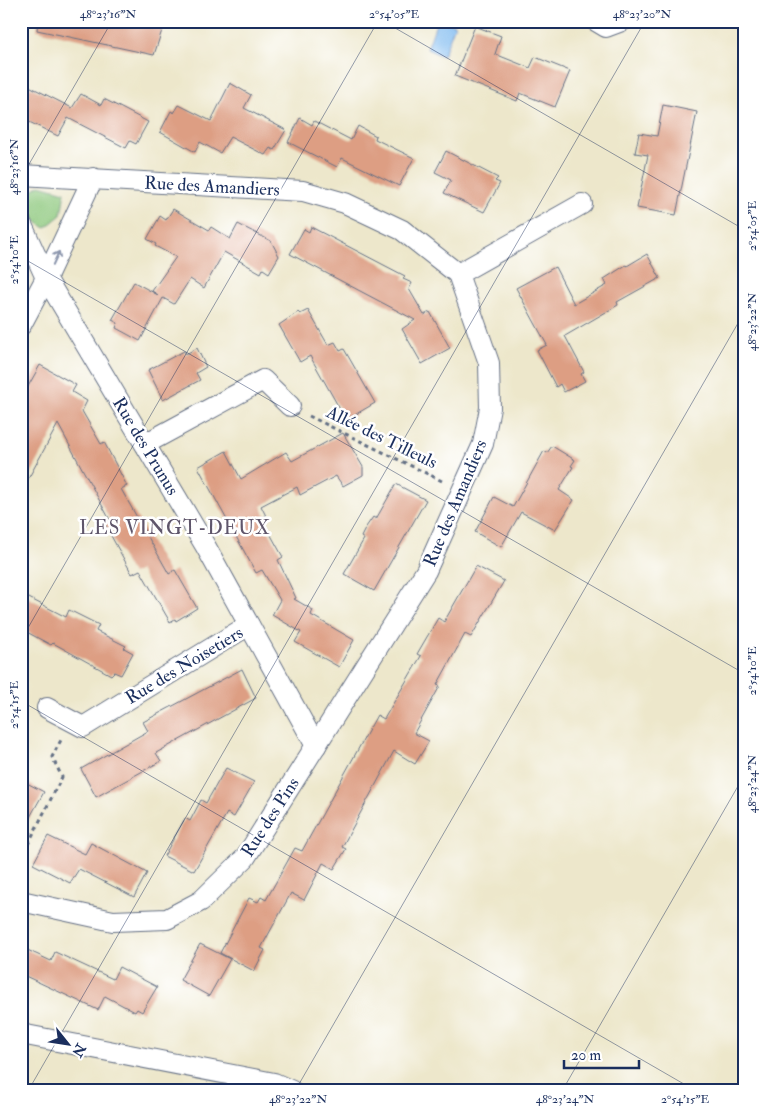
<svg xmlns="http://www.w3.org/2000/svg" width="766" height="1112" viewBox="0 0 766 1112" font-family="'IM FELL Double Pica',serif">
<rect width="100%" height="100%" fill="#fff"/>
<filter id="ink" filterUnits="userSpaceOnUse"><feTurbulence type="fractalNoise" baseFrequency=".02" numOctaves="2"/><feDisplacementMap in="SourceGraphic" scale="10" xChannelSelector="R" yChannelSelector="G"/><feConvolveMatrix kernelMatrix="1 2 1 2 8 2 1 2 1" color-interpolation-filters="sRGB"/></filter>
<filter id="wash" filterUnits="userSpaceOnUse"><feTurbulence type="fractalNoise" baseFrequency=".0096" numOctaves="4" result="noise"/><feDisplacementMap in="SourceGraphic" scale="20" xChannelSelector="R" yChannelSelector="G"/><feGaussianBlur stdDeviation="1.12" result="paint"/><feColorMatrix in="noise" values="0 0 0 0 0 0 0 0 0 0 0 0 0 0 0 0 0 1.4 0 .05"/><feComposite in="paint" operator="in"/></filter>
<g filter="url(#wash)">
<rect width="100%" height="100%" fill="#ede7cb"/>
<!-- green -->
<path fill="#8cc77c" stroke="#547b6d" d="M40,185L65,192L61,215L45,228C32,219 25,212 24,195Z"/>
<!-- water -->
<polygon fill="#7ebaf0" stroke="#4c74a7" points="437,21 444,21 455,25 443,56 427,49"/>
<g id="blocks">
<!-- building -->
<g fill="#dd9e83">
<polygon points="38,21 165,21 154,55 37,30"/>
<polygon points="475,26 501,36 495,54 530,68 535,57 570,71 555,107 520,93 517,101 455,76"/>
<polygon points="230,83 251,95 244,108 286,130 274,150 270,148 265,155 230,137 220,153 200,142 195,152 160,132 171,111 174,113 179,105 211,121"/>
<polygon points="29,86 72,108 81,94 101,105 104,99 148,122 136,144 130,141 126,148 68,118 58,136 21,118 21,101"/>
<polygon points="663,105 697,112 676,215 637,208 648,155 635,153 639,133 657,136"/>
<polygon points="300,118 312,125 314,121 351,140 358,126 376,136 375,139 414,158 399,186 342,158 337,167 288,142"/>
<polygon points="446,151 498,178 495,181 500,183 484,212 444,193 451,180 435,172"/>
<polygon points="173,209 209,230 211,227 230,239 238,224 271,241 279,256 269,273 263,269 261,273 224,252 204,288 190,279 174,304 163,298 140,341 116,328 118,323 112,320 134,282 158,295 152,291 176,257 155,246 156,244 147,239 160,216 166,220"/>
<polygon points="311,227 405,276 403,279 412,283 409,289 424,315 430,312 450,348 422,364 402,329 415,320 290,254 304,229 309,232"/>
<polygon points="647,254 660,278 617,302 618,305 565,336 584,372 581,374 585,381 564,392 560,384 556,387 537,350 547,345 516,288 555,267 574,304 607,285 604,279 626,265 627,266"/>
<polygon points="308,310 328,345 335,342 340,351 344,349 375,403 346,420 310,356 300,362 279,325 298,312 300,314"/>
<polygon points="197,348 206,367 196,373 200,380 163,400 148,370 184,351 186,354"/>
<polygon points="40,365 76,385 72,392 87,401 82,411 101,444 104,442 127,486 121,489 169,574 175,570 197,608 176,621 175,619 170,622 140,570 132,574 104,523 110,520 58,424 21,492 21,399"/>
<polygon points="343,433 363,467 363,475 343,486 336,476 300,495 297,487 261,506 266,516 262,519 283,557 278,560 296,598 294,599 313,610 311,615 354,640 339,667 295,642 301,632 272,615 280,600 262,570 256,573 198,467 226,451 241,479 286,452 292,461"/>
<polygon points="552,446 575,460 571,466 573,467 559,490 574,500 555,530 521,512 501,547 475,532 494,497 513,507 544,451 547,453"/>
<polygon points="396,484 426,500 374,591 344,574 364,539 361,537 366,527 373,517 376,519"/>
<polygon points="476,566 504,581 471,637 465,634 437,685 440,686 414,733 429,741 415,764 394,751 342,847 346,849 334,869 323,863 304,900 291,893 261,948 265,950 254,971 220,953 249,898 258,902 261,897 266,900 295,848 302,851 377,715 384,719 421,656 417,654 438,618 444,622"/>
<polygon points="21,594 66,617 69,610 99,625 96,631 126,646 124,648 133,653 121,675 114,672 111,675 53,643 51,645 21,629"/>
<polygon points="242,669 256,698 156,753 161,761 96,797 81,769 148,731 143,722"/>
<polygon points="226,768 254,782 234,817 227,813 194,871 164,856 185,818 190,821 201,800 206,803"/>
<polygon points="21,780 44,792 21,833"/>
<polygon points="48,836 85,854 91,843 147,873 134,897 79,869 70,883 33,864"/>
<polygon points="200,944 230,959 209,996 180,980"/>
<polygon points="21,947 51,961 55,952 113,979 119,967 157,987 142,1012 137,1009 135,1012 105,996 98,1010 21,974"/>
</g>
</g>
</g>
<g filter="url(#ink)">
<use href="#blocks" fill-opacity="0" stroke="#646f84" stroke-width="1"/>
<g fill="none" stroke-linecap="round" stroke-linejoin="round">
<!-- street casing -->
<g stroke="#646f84" stroke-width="22">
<g id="street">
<polyline points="596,21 606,27 622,21"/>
<polyline points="21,175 303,191 345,203 402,230 458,274 489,363 490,408 483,444 426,571 245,858 201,901 167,919 113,921 21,901"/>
<polyline points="21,223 46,278 93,178"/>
<polyline points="458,274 582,204"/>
<polyline points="46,278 206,547 316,746"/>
<polyline points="21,325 46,278"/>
<polyline points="145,444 263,380 290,406"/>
<polyline points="47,708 83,727 249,625"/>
<polyline points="21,1034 274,1083 292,1091"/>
</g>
</g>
<!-- path -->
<g stroke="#646f84" stroke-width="3" stroke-dasharray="4 4" stroke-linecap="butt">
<polyline points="309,416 442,481"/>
<polyline points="21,858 62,777 52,757 61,740"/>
</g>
<!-- street -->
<use href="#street" stroke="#fff" stroke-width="20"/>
</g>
<!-- one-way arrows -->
<defs><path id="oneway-shaft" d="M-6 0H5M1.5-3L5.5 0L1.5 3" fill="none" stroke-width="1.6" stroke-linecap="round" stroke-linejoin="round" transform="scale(1.25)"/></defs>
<use stroke="#8d97ae" href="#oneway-shaft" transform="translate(56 258) rotate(-65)"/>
</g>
<!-- ticks -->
<path fill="none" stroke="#1b2f5e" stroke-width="1" stroke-opacity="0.45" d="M383,21L745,230M21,178L112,21M21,257L745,674M21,640L378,21M21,701L696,1091M28,1091L645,21M295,1091L745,311M562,1091L745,774"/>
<g text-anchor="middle" stroke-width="5" stroke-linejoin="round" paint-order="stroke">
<!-- street labels -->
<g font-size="18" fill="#1b2f5e" stroke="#fff">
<text transform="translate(212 186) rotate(3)" y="6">Rue des Amandiers</text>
<text transform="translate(382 437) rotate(26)" y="6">Allée des Tilleuls</text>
<text transform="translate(146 446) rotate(59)" y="6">Rue des Prunus</text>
<text transform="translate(455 503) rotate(-67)" y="6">Rue des Amandiers</text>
<text transform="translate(184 665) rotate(-31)" y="6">Rue des Noisetiers</text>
<text transform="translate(270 817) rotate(-57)" y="6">Rue des Pins</text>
</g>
<!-- neighbourhood labels -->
<g font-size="19" letter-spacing="1" fill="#5f566b" stroke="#fff">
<text x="175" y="534">LES VINGT-DEUX</text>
</g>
</g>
<!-- margin -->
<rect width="766" height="1112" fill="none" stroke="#fff" stroke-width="55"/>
<!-- north arrow -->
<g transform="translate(68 1044) rotate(120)" stroke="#ffffff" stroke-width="4" paint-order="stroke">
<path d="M0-4L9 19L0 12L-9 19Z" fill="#1b2f5e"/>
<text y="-8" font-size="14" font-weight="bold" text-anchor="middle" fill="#1b2f5e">N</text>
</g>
<!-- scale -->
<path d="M564 1060v8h75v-8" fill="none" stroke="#1b2f5e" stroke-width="2.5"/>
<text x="571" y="1060" font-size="15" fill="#1b2f5e" stroke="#ffffff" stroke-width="4" paint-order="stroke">20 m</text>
<rect x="28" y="28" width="710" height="1056" fill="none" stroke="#1b2f5e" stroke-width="2"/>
<g font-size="12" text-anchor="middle" fill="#1b2f5e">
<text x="108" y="18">48°23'16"N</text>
<text x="394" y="18">2°54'05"E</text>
<text x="642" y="18">48°23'20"N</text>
<text transform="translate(14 167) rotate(-90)" y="4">48°23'16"N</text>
<text transform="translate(752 226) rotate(-90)" y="4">2°54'05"E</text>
<text transform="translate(14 260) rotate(-90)" y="4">2°54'10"E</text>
<text transform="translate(752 322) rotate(-90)" y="4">48°23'22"N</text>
<text transform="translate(752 671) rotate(-90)" y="4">2°54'10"E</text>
<text transform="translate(14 705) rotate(-90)" y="4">2°54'15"E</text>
<text transform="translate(752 784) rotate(-90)" y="4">48°23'24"N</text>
<text x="298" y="1103">48°23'22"N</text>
<text x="565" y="1103">48°23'24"N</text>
<text x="685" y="1103">2°54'15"E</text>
</g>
</svg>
